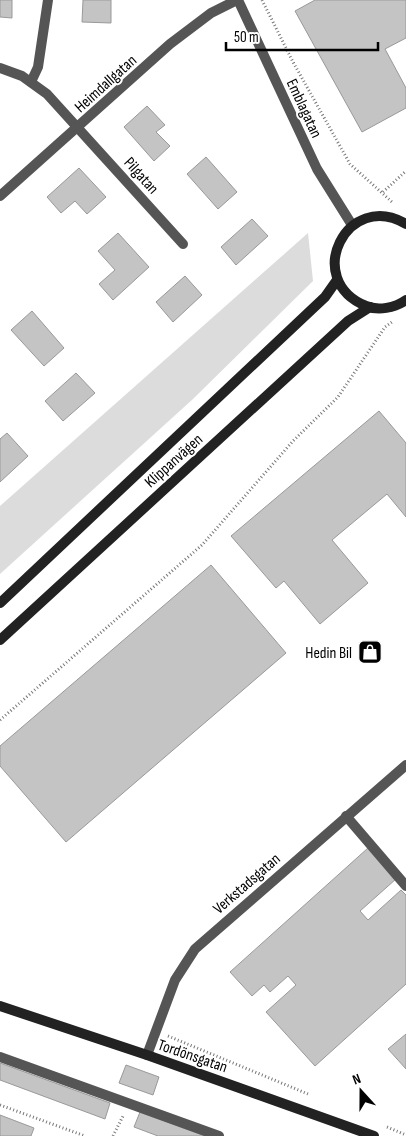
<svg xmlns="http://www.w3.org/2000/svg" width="406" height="1136" viewBox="0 0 406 1136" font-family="'Sofia Sans Condensed',sans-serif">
<rect width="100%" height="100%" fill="#fff"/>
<!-- green -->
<polygon fill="#dcdcdc" points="308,233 313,281 193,399 0,574 0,506"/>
<!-- building -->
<g fill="#c4c4c4" stroke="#999">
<polygon points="0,0 12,0 12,18 0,17"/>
<polygon points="83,0 111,0 111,23 82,22"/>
<polygon points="315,0 406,0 406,38 385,49 406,88 406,108 362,132 295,11"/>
<polygon points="147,106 165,125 156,132 170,146 154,161 124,127"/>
<polygon points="206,157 237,192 218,209 187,174"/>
<polygon points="79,168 106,197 87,214 75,201 61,213 47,197"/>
<polygon points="252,219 268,236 236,265 221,247"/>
<polygon points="118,233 149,267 113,300 99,284 115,270 98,251"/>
<polygon points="185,276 202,295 173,322 156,302"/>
<polygon points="32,311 64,348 44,366 11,330"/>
<polygon points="76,373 95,393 63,421 45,401"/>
<polygon points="379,411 406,443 406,517 387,494 332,540 368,583 320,624 284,581 276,588 231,536"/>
<polygon points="7,433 28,456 0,482 0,439"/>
<polygon points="211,565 286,653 66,842 0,766 0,746"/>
<polygon points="368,848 396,879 360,911 368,920 401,890 406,895 406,984 315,1066 266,1012 296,985 288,976 270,992 264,985 252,996 230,972"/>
<polygon points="406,1034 406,1069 388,1049"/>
<polygon points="0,1063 110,1103 105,1119 0,1080"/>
<polygon points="126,1065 159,1077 153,1095 119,1083"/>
<polygon points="140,1112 205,1136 158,1136 134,1127"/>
<polygon points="0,1115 34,1128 31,1136 0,1136"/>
</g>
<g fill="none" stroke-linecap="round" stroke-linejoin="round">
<!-- path -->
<g stroke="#777" stroke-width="3" stroke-dasharray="1 2.5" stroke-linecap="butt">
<polyline points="262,0 293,62 350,164 392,202"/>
<polyline points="383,192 406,171"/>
<polyline points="0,720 202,545 293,441 338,397 385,327 392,322"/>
<polyline points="168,1036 308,1094"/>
<polyline points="0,1105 85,1136"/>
<polyline points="387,1127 406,1135"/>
<polyline points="113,1136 123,1116"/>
</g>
<!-- lane -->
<g stroke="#555" stroke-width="10">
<polyline points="346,816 406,886"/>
<polyline points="0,1057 219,1136"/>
</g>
<!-- street -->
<g stroke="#555" stroke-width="10">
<polyline points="238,0 317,169 352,225"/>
<polyline points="0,68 22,76 47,94 183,244"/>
<polyline points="31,82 38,67 48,0"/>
<polyline points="0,196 170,44 211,13 237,0"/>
<polyline points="147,1055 175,980 195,949 406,765"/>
</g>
<!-- secondary -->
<g stroke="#222" stroke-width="10">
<path d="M406,224C347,189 302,280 366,306C378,311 395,308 406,300"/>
<polyline points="0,603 325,297 337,280"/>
<polyline points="0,640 348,321 370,307"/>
<polyline points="0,1006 147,1055 374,1136"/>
</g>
</g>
<!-- icons -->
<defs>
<g id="shop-square" transform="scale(1.25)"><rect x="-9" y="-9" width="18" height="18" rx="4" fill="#000" stroke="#fff"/><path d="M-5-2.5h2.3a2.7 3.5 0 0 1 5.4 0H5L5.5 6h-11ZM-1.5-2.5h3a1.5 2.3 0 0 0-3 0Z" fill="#fff"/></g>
</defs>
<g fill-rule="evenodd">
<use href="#shop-square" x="370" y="652"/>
</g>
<g text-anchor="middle" stroke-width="4" stroke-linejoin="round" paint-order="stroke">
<!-- street labels -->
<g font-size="16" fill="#000" stroke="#fff">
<text transform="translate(105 83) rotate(-42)" y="6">Heimdallgatan</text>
<text transform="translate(305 108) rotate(65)" y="6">Emblagatan</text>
<text transform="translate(142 175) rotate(48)" y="6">Pilgatan</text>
<text transform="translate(173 460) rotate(-42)" y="6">Klippanvägen</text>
<text transform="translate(246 883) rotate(-41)" y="6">Verkstadsgatan</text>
<text transform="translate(193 1055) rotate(19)" y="6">Tordönsgatan</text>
</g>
<!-- poi labels -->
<g font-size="16" fill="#000" stroke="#fff" text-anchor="end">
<text x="352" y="658">Hedin Bil</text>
</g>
</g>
<!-- north arrow -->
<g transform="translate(361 1091) rotate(339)" stroke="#ffffff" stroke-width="4" paint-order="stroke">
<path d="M0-4L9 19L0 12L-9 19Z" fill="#000000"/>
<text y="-8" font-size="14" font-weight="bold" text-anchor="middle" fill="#000000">N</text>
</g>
<!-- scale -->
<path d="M226 42v8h152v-8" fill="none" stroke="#000000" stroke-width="2.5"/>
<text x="234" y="42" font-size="15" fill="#000000" stroke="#ffffff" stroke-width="4" paint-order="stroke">50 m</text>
</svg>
